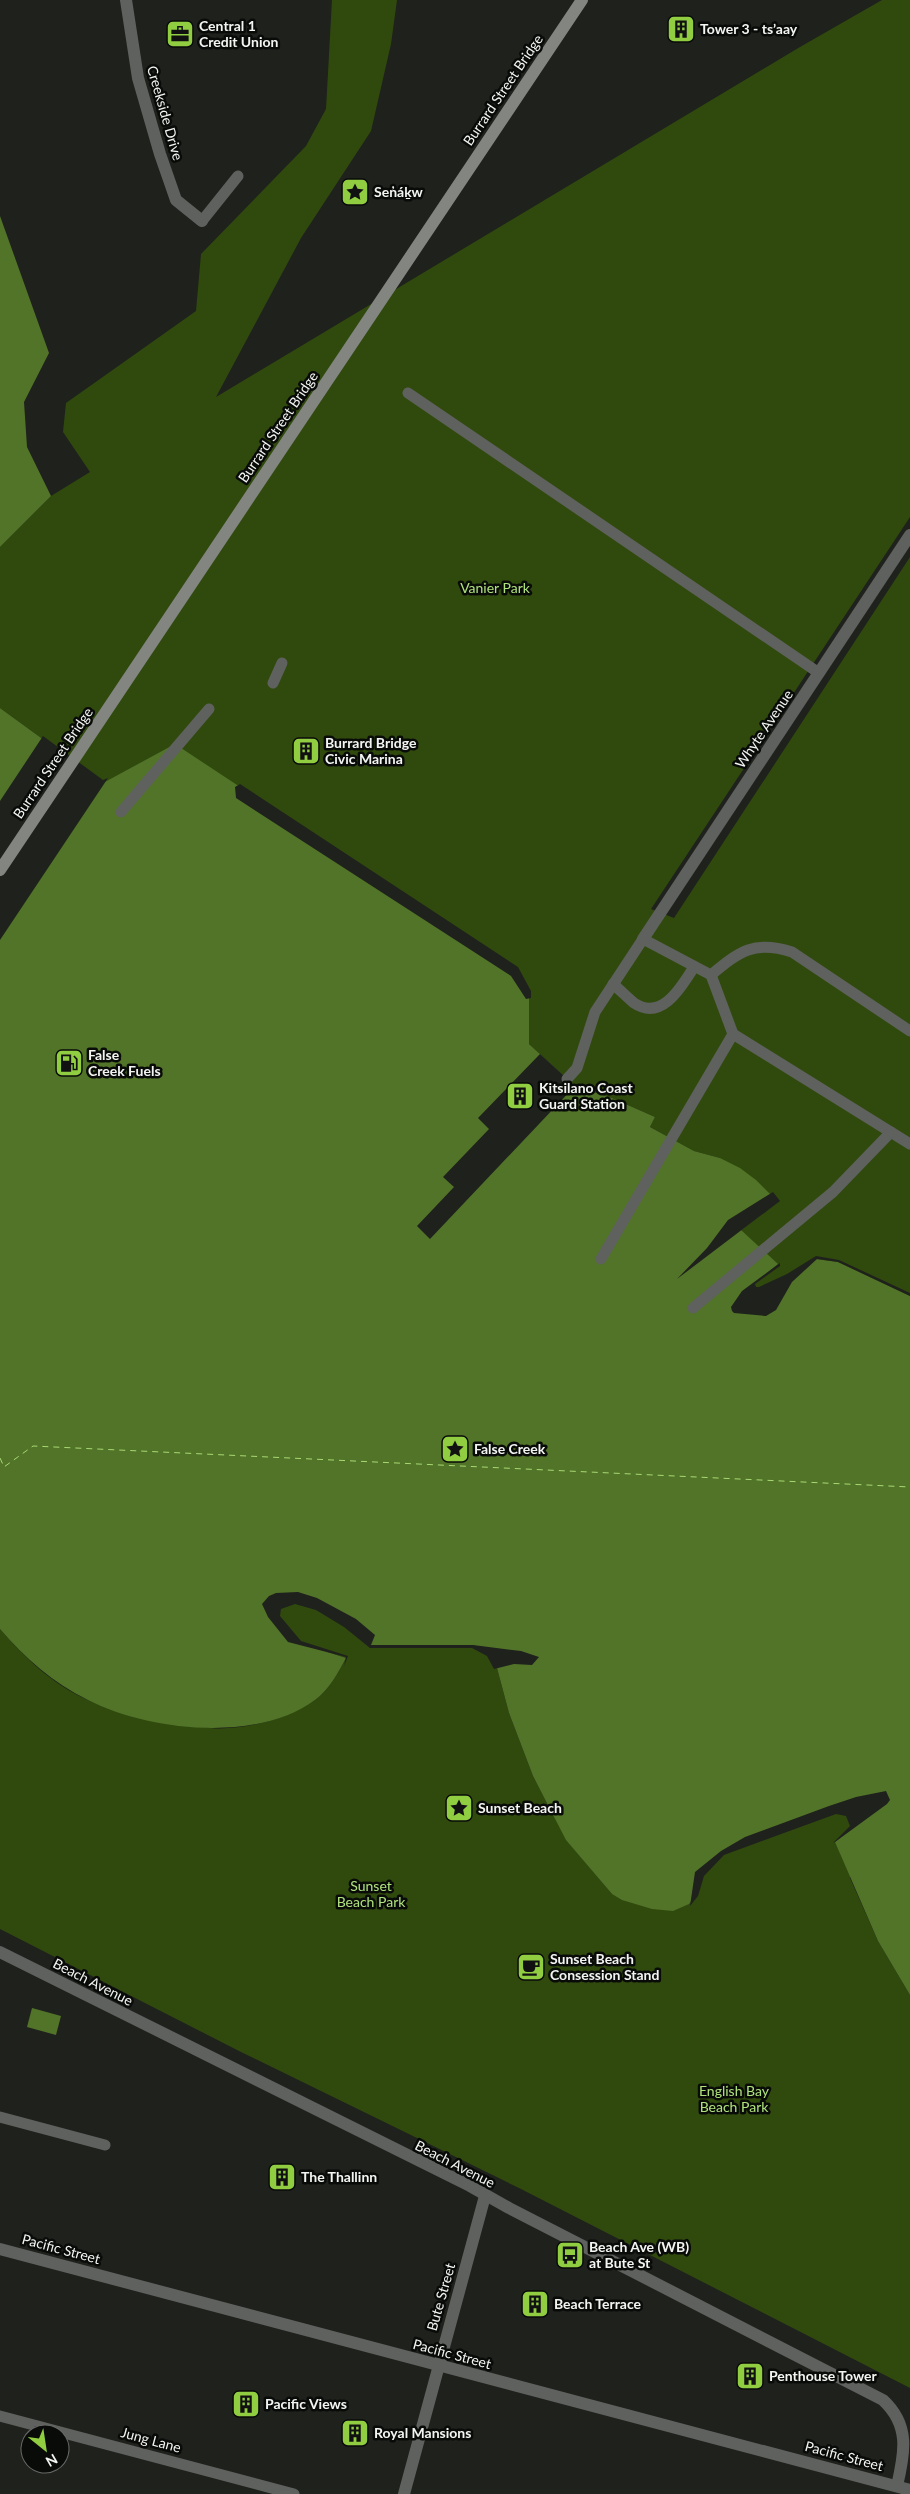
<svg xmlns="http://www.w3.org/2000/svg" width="910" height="2494" viewBox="0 0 910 2494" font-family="Lato,sans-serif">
<rect width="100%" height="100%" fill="#1f211d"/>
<!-- green -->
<g fill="#304a0e">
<polygon points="332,0 397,0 391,44 371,131 301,238 216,397 800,47 882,0 910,0 910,517 651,909 674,918 910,557 910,1296 754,1289 741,1230 720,1158 694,1151 650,1127 655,1117 612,1098 575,1086 529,1044 529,992 103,783 0,708 0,547 51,496 90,472 63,432 66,403 196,311 201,254 306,146 326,109"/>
<path d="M295,1602L473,1645L488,1654L497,1668L509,1713L533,1776L567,1840L612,1894L702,1875L723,1853L836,1812L844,1813L852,1821L850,1878L878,1941L910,1995V2388L521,2189L241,2052L0,1929V1629C24,1657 53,1685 88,1700C105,1708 128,1710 147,1714C165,1719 184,1725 202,1727C235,1733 288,1720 315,1700C329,1690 338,1673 346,1658L300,1643L278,1617L279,1608Z"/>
</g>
<!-- water -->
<g fill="#527428">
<polygon points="0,216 49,353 24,402 27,447 51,496 0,547"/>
<path d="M0,708L103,783L175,744L516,969L529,992V1044L575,1086L612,1098L655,1117L650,1127L694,1151L720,1158L740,1168L756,1180L778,1202L741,1230L778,1264L752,1285L760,1290L816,1259L838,1262L910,1296V1995L878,1941L835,1842L852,1827L847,1814L836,1812L723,1853L702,1875L696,1895L689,1904L673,1911L652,1909L622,1900L612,1894L566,1840L533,1776L509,1713L497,1668L488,1654L473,1645H370L317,1607L303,1603L282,1605L278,1617L300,1643L346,1658C338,1673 329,1690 315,1700C257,1743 149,1731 88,1700C53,1683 25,1658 0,1629Z"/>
<polygon points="32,2008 61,2016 56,2035 27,2027"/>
</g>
<!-- pier -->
<g fill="#1f211d">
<polygon points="43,736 103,780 108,778 0,940 0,801"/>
<polygon points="240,784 518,967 531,991 531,998 526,999 511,976 236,798 235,787"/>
<polygon points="540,1054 575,1086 430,1239 417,1226 454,1187 443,1177 489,1129 478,1118"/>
<polygon points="773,1192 780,1201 677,1279 707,1248 728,1220"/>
<polygon points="816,1256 839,1260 910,1293 910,1296 838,1262 817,1259 792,1282 776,1310 766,1316 734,1313 732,1311 731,1307 742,1291 780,1263 780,1266 755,1284 756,1287 759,1287 787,1274"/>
<polygon points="298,1592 317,1598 356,1619 375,1635 371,1645 473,1645 521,1651 539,1657 532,1665 514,1664 494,1669 487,1656 472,1648 370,1648 344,1627 316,1610 295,1604 281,1609 280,1616 301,1641 348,1656 344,1666 346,1657 288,1642 268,1617 262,1604 269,1596 276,1593"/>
<polygon points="886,1791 890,1800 887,1804 835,1842 833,1843 850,1826 846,1816 836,1814 724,1855 704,1876 698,1896 690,1906 695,1872 721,1851 745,1837 829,1806 856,1797"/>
</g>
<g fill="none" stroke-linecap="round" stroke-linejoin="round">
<!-- ferry -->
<polyline stroke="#a8d973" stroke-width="1" stroke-dasharray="6 5" stroke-linecap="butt" points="0,1458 4,1467 33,1446 910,1487"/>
<!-- service -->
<g stroke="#5f615e" stroke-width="11">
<polyline points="202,221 238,176"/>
<polyline points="408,393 819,673"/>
<polyline points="273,683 282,663"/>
<polyline points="121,812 209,709"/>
<path d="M711,975C740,951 754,940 792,952L910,1031"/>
<path d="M613,984C620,990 627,997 634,1003C662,1022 682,986 694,967"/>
<polyline points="567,1079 577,1068 595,1012 643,939 711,975 733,1034 910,1144"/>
<polyline points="601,1259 733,1034"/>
<polyline points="693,1308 833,1192 891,1132"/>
<polyline points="0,2117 105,2145"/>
<polyline points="0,2416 294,2494"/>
</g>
<!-- minor -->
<g stroke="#5f615e" stroke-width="12">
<polyline points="126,0 138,78 160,154 176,200 202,221"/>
<polyline points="643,939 910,535"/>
<polyline points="404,2494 485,2196"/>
</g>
<!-- tertiary -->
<g stroke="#5f615e" stroke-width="12">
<path d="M0,1952L470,2186L509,2208L883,2400C910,2425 905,2452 897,2486"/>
<polyline points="0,2249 910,2490"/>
</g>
<!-- secondary -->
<polyline stroke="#838581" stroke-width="12" points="0,870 582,0"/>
</g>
<!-- icons -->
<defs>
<g id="building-square" transform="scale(1.4375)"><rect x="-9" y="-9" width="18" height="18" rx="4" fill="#90cd41" stroke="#090b09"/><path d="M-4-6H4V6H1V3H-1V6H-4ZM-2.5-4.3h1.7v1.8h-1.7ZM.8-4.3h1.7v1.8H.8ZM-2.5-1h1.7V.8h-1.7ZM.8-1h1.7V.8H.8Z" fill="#111"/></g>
<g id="office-square" transform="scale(1.4375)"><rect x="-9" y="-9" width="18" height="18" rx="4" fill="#90cd41" stroke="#090b09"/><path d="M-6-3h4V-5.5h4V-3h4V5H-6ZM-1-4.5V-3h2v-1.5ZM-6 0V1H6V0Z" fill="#111"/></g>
<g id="sight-square" transform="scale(1.4375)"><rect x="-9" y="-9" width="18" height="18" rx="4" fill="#90cd41" stroke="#090b09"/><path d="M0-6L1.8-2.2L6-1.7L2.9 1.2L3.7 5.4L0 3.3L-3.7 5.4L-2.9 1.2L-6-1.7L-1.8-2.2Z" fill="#111"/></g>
<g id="fuel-square" transform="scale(1.4375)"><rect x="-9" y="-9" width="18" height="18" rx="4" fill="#90cd41" stroke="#090b09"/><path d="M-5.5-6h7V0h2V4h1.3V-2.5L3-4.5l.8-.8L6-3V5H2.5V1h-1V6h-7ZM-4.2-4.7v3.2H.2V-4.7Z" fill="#111"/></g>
<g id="cafe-square" transform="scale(1.4375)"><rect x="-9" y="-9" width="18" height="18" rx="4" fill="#90cd41" stroke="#090b09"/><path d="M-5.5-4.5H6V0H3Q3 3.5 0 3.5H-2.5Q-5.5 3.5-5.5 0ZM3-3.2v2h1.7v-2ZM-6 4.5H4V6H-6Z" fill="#111"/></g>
<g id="bus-square" transform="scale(1.4375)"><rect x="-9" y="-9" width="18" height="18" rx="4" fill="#90cd41" stroke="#090b09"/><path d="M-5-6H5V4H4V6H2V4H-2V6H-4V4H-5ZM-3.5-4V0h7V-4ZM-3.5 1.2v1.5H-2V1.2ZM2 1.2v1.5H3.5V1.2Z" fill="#111"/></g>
</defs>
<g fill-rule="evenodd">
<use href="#building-square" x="681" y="29"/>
<use href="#office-square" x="180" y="34"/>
<use href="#sight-square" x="355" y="192"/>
<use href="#building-square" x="306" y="751"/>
<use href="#fuel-square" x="69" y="1063"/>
<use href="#building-square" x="520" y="1096"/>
<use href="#sight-square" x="455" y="1449"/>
<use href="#sight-square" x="459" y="1808"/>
<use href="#cafe-square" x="531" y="1967"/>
<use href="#building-square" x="282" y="2177"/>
<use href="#bus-square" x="570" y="2255"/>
<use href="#building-square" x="535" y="2304"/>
<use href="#building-square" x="750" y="2376"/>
<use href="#building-square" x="246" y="2404"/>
<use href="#building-square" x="355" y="2433"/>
</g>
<g text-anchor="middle" stroke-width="5" stroke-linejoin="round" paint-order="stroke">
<!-- poi labels -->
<g font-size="14" font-weight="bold" fill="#f3f5f2" stroke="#090b09" text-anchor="start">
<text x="199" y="31">Central 1<tspan x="199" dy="16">Credit Union</tspan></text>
<text x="700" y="34">Tower 3 - ts’aay</text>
<text x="374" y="197">Sen̓áḵw</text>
<text x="325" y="748">Burrard Bridge<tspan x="325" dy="16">Civic Marina</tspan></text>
<text x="88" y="1060">False<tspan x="88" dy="16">Creek Fuels</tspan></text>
<text x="539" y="1093">Kitsilano Coast<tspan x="539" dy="16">Guard Station</tspan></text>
<text x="474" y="1454">False Creek</text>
<text x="478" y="1813">Sunset Beach</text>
<text x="550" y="1964">Sunset Beach<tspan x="550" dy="16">Consession Stand</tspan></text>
<text x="301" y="2182">The Thallinn</text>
<text x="589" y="2252">Beach Ave (WB)<tspan x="589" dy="16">at Bute St</tspan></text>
<text x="554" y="2309">Beach Terrace</text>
<text x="769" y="2381">Penthouse Tower</text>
<text x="265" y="2409">Pacific Views</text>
<text x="374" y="2438">Royal Mansions</text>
</g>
<!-- street labels -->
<g font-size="14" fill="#f3f5f2" stroke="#090b09">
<text transform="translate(503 90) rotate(-56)" y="5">Burrard Street Bridge</text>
<text transform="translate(165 113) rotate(74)" y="5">Creekside Drive</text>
<text transform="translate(278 427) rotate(-56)" y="5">Burrard Street Bridge</text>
<text transform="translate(764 729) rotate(-56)" y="5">Whyte Avenue</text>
<text transform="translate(53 763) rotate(-56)" y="5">Burrard Street Bridge</text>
<text transform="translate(93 1982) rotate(27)" y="5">Beach Avenue</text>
<text transform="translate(455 2164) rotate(27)" y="5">Beach Avenue</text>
<text transform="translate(61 2249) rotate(15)" y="5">Pacific Street</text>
<text transform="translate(441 2297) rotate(-74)" y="5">Bute Street</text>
<text transform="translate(452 2354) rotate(15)" y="5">Pacific Street</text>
<text transform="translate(151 2440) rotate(15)" y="5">Jung Lane</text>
<text transform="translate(844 2456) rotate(15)" y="5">Pacific Street</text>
</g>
<!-- park labels -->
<g font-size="14" fill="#b0e27c" stroke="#090b09">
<text x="495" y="593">Vanier Park</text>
<text x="371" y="1891">Sunset<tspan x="371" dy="16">Beach Park</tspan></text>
<text x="734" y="2096">English Bay<tspan x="734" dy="16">Beach Park</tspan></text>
</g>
</g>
<!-- north arrow -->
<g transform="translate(45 2449) rotate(150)"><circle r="24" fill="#090b09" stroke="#676966"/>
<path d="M0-4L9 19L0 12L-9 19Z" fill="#90cd41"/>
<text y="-8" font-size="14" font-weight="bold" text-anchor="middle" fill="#f3f5f2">N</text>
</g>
</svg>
